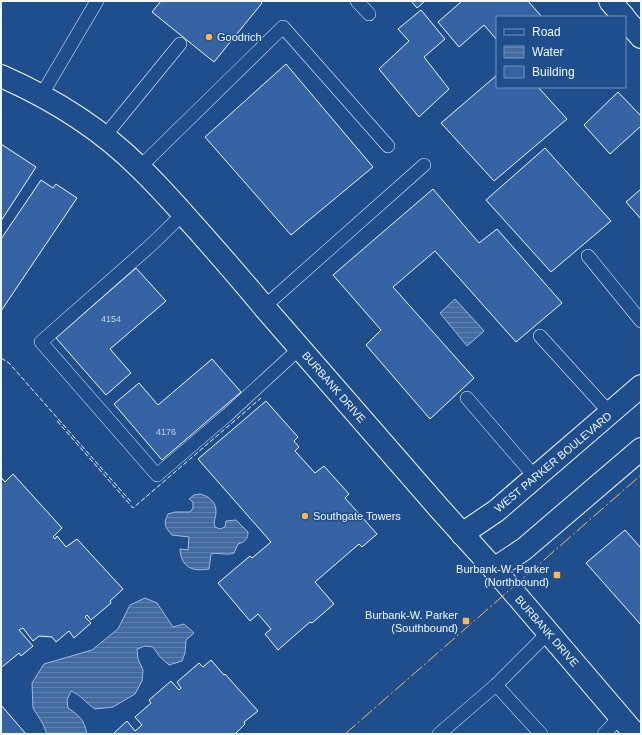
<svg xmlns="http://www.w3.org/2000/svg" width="642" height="735" viewBox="0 0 642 735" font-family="Arial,sans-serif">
<defs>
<pattern id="water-rules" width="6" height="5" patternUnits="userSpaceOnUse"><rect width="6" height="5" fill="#446ba0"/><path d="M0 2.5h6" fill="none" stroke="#5f81ae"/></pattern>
</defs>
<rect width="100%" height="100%" fill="#1f4e8c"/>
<!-- water -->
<g fill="url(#water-rules)" stroke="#a8bbd7">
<polygon points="455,299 484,331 467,346 440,313"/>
<path d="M200,494C209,496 216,502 216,511C216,518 213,521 215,527L220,529L225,527L226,521L236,520L248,532C248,539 245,542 238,544L234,553C226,556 220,552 211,554L209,569C192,572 181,567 180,549L188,550L189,537L172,535C165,527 163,524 168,514L175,512H190L193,508V502L189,499L194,495Z"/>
<path d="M145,598L157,603L173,627L184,624L194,633L186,640L185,653L182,661L169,665L160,657L153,647L145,646L137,649L138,659L143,670L142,681L135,694L113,707L95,709C86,703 81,695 71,691L67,700L68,708C80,716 84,720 87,734H47L43,724L33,708L32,683L44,664L92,650L118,629L130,605Z"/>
</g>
<!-- building -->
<g fill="#3563a3" stroke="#f2f6ff">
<polygon points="161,1 260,1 262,3 214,62 152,12"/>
<polygon points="411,1 425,1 417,8"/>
<polygon points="462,1 528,1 542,17 497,17 497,40 484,25 459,47 438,22"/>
<polygon points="421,10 445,39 424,57 449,89 419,117 379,69 409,41 398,29"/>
<polygon points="286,64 373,167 291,235 205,137"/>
<polygon points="497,75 497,87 538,87 567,119 494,181 441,123"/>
<polygon points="618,92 641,116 641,126 610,154 584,125"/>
<polygon points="1,144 36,167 1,221"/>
<polygon points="545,148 611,221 551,272 486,200"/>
<polygon points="41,180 53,188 56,184 77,198 1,311 1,239"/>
<polygon points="433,189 479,243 497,229 562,303 516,342 435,251 393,287 474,378 430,419 366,345 381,330 333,275"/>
<polygon points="641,189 641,219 626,202"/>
<polygon points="136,268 166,301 110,349 131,373 106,395 56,338"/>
<polygon points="212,359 241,392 162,460 114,404 139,383 158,405"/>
<polygon points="266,401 298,437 294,441 299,447 295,451 315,473 324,466 349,494 345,498 377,534 362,547 359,544 315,582 334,604 312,623 310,622 278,650 265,634 271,629 258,614 250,621 218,583 250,556 252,558 271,542 198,459"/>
<polygon points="13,474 62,528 53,537 55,539 57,536 66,547 77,539 123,589 110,601 111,603 91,620 87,615 85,617 91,623 74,638 69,631 56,642 52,637 39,636 33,641 23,628 19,630 33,646 21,656 19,653 2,667 1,665 1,477 5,482"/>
<polygon points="625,530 641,548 641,625 586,563"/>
<polygon points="211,660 224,675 225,674 258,711 244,722 245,724 235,734 113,734 127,721 135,731 142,725 135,717 151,703 149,700 171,681 179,690 181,688 177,682 199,663 203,667"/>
<polygon points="1,705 26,734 1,734"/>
</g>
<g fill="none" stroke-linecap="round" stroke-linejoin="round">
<!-- service casing -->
<g stroke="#f2f6ff" stroke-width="14">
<g id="service">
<polyline points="357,1 369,14"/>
<polyline points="41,96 97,1"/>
<polyline points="104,137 180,44"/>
<polyline points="140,167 283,27 388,146"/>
<polyline points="183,214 150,246 41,342 157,475 226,416 300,348"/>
<polyline points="588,256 641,321"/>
<polyline points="264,307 424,165"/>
<polyline points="540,336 610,413"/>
<polyline points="467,398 535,477"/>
<polyline points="496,685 541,734"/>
<polyline points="439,734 496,685 548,633"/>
<polyline points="604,734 620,717"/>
</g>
</g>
<!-- minor casing -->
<g stroke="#f2f6ff" stroke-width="24">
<g id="minor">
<polyline points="610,1 624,17"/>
<polyline points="625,19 641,37"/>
</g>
</g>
<!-- tertiary casing -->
<g stroke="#f2f6ff" stroke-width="24">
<g id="tertiary">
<polyline points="462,534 496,511 641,386"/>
<polyline points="494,569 524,549 641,449"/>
</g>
</g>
<!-- primary casing -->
<g stroke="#f2f6ff" stroke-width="24">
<path id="primary" d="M1,76C51,98 101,129 140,168C160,187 178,208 196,228C219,254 242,280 264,307L439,508L494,569L635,734"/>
</g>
<!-- service -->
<use href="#service" stroke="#1f4e8c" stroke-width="13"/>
<!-- minor -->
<use href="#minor" stroke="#1f4e8c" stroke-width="22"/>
<!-- tertiary -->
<use href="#tertiary" stroke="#1f4e8c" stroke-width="22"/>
<!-- primary -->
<use href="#primary" stroke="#1f4e8c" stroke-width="22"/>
<!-- fence -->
<g stroke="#f2f6ff" stroke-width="1" stroke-dasharray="5 2" stroke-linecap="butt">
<polyline points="1,358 9,363 132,503"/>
<polyline points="57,421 133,508 261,398"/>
</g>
<!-- power -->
<polyline stroke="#ffb74d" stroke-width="1" stroke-dasharray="14 3 2 3" stroke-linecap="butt" points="345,734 641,475"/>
</g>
<!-- markers -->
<g fill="#ffb74d" stroke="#1f4e8c" stroke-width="1.5">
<circle cx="209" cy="37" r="4"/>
<circle cx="305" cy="516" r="4"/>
<rect x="553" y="571" width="8" height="8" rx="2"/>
<rect x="462" y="617" width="8" height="8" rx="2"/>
</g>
<g text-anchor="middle" stroke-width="3" stroke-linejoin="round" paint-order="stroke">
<!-- number labels -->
<g font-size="9" fill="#c3d1e8">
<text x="111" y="322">4154</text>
<text x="166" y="435">4176</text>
</g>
<!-- poi labels -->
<g font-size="11" fill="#f2f6ff" stroke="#1f4e8c" text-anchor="start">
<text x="217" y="41">Goodrich</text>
<text x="313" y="520">Southgate Towers</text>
<text x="549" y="573" text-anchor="end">Burbank-W. Parker<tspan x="549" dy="13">(Northbound)</tspan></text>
<text x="458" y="619" text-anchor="end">Burbank-W. Parker<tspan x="458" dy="13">(Southbound)</tspan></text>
</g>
<!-- street labels -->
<g font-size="11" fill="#f2f6ff" stroke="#1f4e8c">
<text transform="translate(334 387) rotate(49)" y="4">BURBANK DRIVE</text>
<text transform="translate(553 462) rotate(-40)" y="4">WEST PARKER BOULEVARD</text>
<text transform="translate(547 631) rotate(49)" y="4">BURBANK DRIVE</text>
</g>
</g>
<!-- border -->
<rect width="642" height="735" fill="none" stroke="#f2f6ff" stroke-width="4"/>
<!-- legend -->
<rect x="496" y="16" width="130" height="72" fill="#1f4e8c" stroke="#7391ba"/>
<rect x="504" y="29" width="20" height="6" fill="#1f4e8c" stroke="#7391ba"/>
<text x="532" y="36" font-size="12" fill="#f2f6ff">Road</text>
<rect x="504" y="46" width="20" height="12" fill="url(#water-rules)" stroke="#7391ba"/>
<text x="532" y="56" font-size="12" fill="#f2f6ff">Water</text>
<rect x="504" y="66" width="20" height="12" fill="#3563a3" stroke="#7391ba"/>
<text x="532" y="76" font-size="12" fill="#f2f6ff">Building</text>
</svg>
